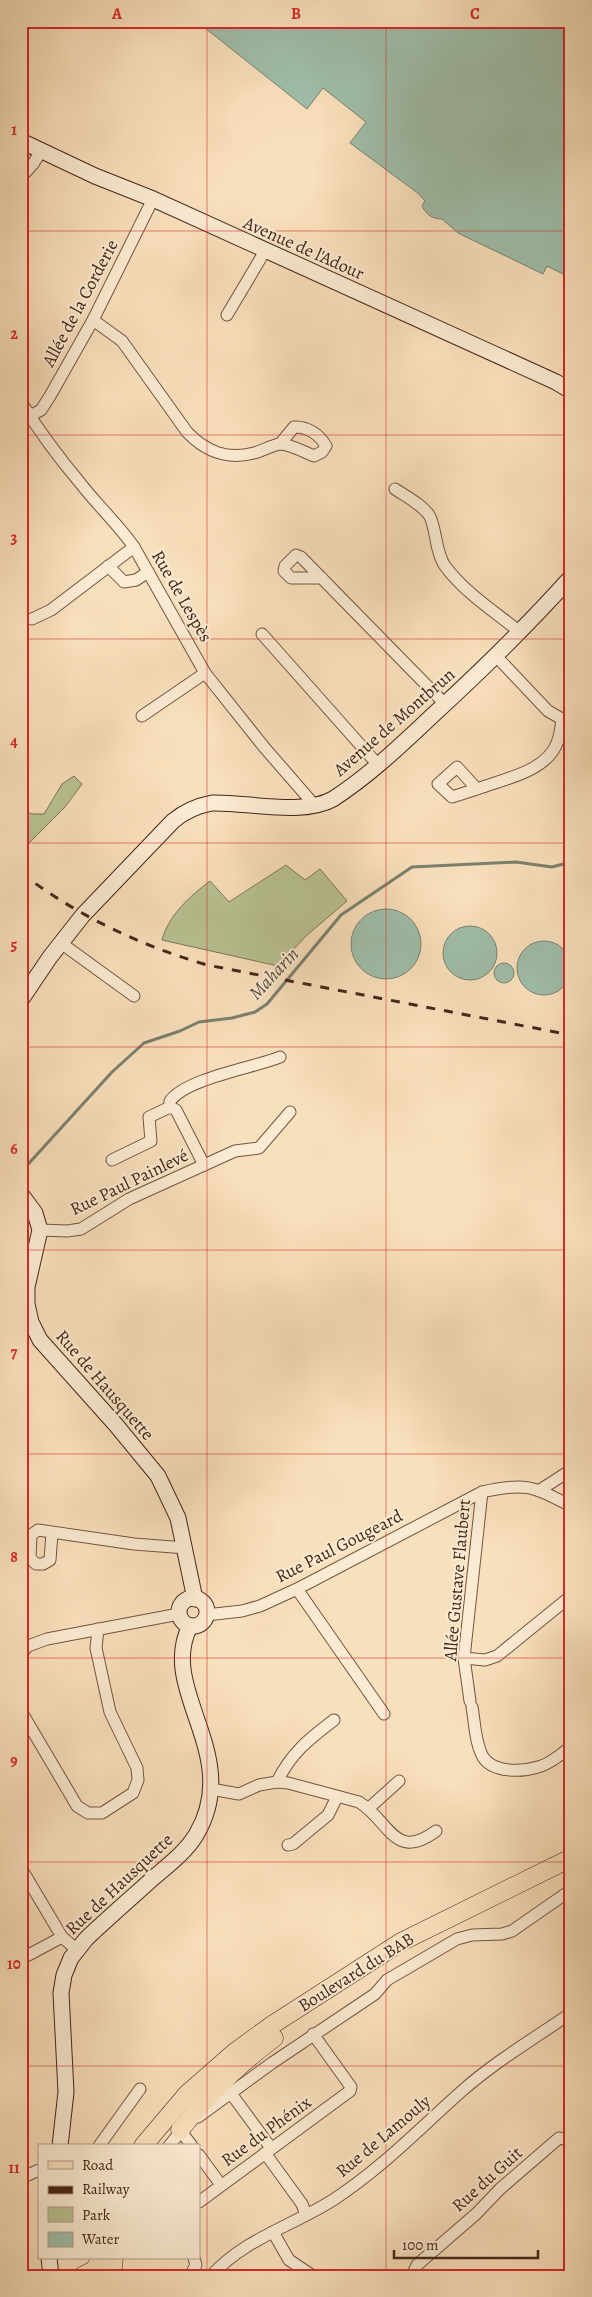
<svg xmlns="http://www.w3.org/2000/svg" width="592" height="2297" viewBox="0 0 592 2297" font-family="Alegreya,serif">
<rect width="100%" height="100%" fill="#f9e0bc"/>
<filter id="stains"><feTurbulence type="fractalNoise" baseFrequency=".004" numOctaves="4"/><feColorMatrix values="0 0 0 0 .2 0 0 0 0 .09 0 0 0 0 .02 0 0 0 .5 -.17"/></filter>
<radialGradient id="worn" r=".72"><stop offset=".6" stop-color="#630" stop-opacity="0"/><stop offset="1" stop-color="#630" stop-opacity=".3"/></radialGradient>
<!-- green -->
<g fill="#b9c394" stroke="#807456">
<polygon points="74,776 82,784 65,807 21,851 21,810 32,814 44,814 62,784"/>
<path d="M286,865L305,880L320,869L347,901L306,936L278,966L162,940C168,916 190,896 210,881L229,902Z"/>
</g>
<!-- water -->
<g fill="#9fbeaa" stroke="#7b816f">
<path d="M193,21H571V285L567,276L547,266L543,274L458,233L442,219C432,219 427,215 422,206L425,201L419,194L350,143L366,122L323,88L307,109L205,28Z"/>
<circle cx="386" cy="944" r="35"/>
<circle cx="470" cy="953" r="27"/>
<circle cx="544" cy="968" r="27"/>
<circle cx="504" cy="973" r="10"/>
</g>
<g fill="none" stroke-linecap="round" stroke-linejoin="round">
<!-- stream -->
<polyline stroke="#7b816f" stroke-width="3" points="21,1172 112,1072 144,1043 180,1031 199,1022 232,1018 255,1012 267,1004 341,915 412,867 516,862 552,867 571,862"/>
<!-- street casing -->
<g stroke="#735440" stroke-width="13">
<g id="street">
<polyline points="21,177 33,164 41,151"/>
<polyline points="227,315 265,251"/>
<path d="M93,320L122,341L187,432C206,452 227,460 254,453C262,451 272,445 280,444C290,444 304,452 314,456L322,452L326,446C320,435 307,426 294,427L280,444"/>
<path d="M21,402C39,431 59,458 81,484C98,506 118,524 134,547L205,673L264,747L310,800L313,807"/>
<polyline points="30,416 41,410 50,396 93,320 153,199"/>
<path d="M395,489C407,497 421,504 429,515C436,525 435,552 445,566C464,592 495,612 520,632"/>
<polyline points="108,566 124,582 136,580 148,572"/>
<polyline points="322,578 291,578 284,571 285,566 296,555 301,557 445,704"/>
<polyline points="32,619 51,610 134,547"/>
<polyline points="262,634 379,766"/>
<polyline points="142,716 205,673"/>
<path d="M477,789L452,797L438,784L457,767L477,789C503,779 546,772 557,743C560,736 561,727 562,719L548,711L495,655"/>
<polyline points="61,943 134,996"/>
<polyline points="112,1160 151,1141 149,1117 170,1107"/>
<path d="M204,1165L176,1110L170,1107V1101C187,1078 253,1068 280,1057"/>
<polyline points="40,1230 67,1231 81,1229 129,1199 235,1151 259,1148 290,1112"/>
<polyline points="540,1490 571,1470"/>
<polyline points="52,1533 50,1560 43,1564 36,1564 30,1558 31,1535 38,1530 134,1544 186,1548"/>
<polyline points="297,1589 384,1714"/>
<path d="M206,1615L242,1611L260,1606L297,1589L482,1492C526,1482 532,1486 571,1506"/>
<polyline points="21,1654 28,1646 47,1639 179,1614"/>
<polyline points="464,1658 485,1660 497,1656 571,1596"/>
<polyline points="470,1701 464,1658 482,1492"/>
<path d="M472,1707C475,1723 475,1743 483,1757C493,1773 522,1772 538,1767C549,1764 562,1754 571,1746"/>
<polyline points="21,1711 77,1806 88,1813 102,1813 133,1793 138,1780 137,1768 110,1712 96,1648 98,1629"/>
<path d="M277,1782C291,1753 309,1739 334,1720"/>
<path d="M211,1789L239,1794L259,1785L277,1782L288,1783L359,1802C390,1821 394,1862 436,1831"/>
<polyline points="369,1808 399,1781"/>
<polyline points="288,1845 293,1844 328,1815 337,1797"/>
<polyline points="21,1868 62,1937 76,1949"/>
<polyline points="21,1959 62,1937"/>
<polyline points="230,2092 271,2148"/>
<polyline points="198,2117 272,2063 375,1994 387,1980 457,1939 472,1935 502,1934 512,1931 571,1890"/>
<polyline points="180,2130 192,2146"/>
<polyline points="99,2146 140,2089"/>
<polyline points="169,2146 185,2126"/>
<polyline points="265,2153 302,2204 306,2215"/>
<polyline points="199,2155 221,2185"/>
<polyline points="21,2178 39,2170"/>
<polyline points="199,2202 350,2091 351,2087 313,2034"/>
<polyline points="273,2232 289,2260 313,2276"/>
<polyline points="190,2276 196,2265 194,2258"/>
<path d="M211,2276C244,2239 292,2226 333,2200C381,2169 420,2128 463,2090C496,2061 535,2038 571,2013"/>
<polyline points="412,2276 417,2265 476,2214 500,2189 559,2138 571,2140"/>
</g>
</g>
<!-- secondary casing -->
<g stroke="#462517" stroke-width="17">
<g id="secondary">
<polyline points="21,141 95,176 153,199 556,382 571,391"/>
<path d="M21,1000L50,957L83,915L173,821C185,811 196,806 212,803C247,802 303,816 333,799C370,775 401,745 433,715C481,671 527,626 571,577"/>
<polyline points="21,1194 35,1213 40,1230 27,1287 27,1304 31,1322 40,1340 116,1425 158,1476 178,1518 195,1599"/>
<circle cx="193" cy="1612" r="14"/>
<path d="M60,2146L66,2092L61,1993L64,1975L71,1958L86,1939C107,1919 129,1900 151,1880C167,1866 185,1853 196,1835C244,1755 157,1690 190,1626"/>
<polyline points="49,2258 51,2276"/>
</g>
</g>
<!-- primary casing -->
<g stroke="#462517" stroke-width="19">
<g id="primary">
<path d="M180,2130C208,2094 238,2065 274,2038"/>
<polyline points="143,2146 187,2094 235,2052 272,2025 401,1942 571,1858"/>
<polyline points="82,2276 94,2270 101,2258"/>
<polyline points="112,2276 114,2258"/>
</g>
</g>
<!-- street -->
<use href="#street" stroke="#fbebd3" stroke-width="11"/>
<!-- secondary -->
<use href="#secondary" stroke="#fbebd3" stroke-width="15"/>
<!-- primary -->
<use href="#primary" stroke="#f9e0bc" stroke-width="18"/>
<!-- rail -->
<path stroke="#462517" stroke-width="3" stroke-dasharray="9 9" stroke-linecap="butt" d="M21,873C78,916 139,945 207,965L571,1035"/>
</g>
<!-- grid -->
<path fill="none" stroke="#d62828" stroke-width="1" stroke-opacity="0.55" d="M207,21V2276M386,21V2276M21,231H571M21,435H571M21,639H571M21,843H571M21,1047H571M21,1250H571M21,1454H571M21,1658H571M21,1862H571M21,2066H571"/>
<g text-anchor="middle" stroke-width="4" stroke-linejoin="round" paint-order="stroke">
<!-- street labels -->
<g font-size="18" fill="#462517" stroke="#fbebd3">
<text transform="translate(304 248) rotate(24)" y="6">Avenue de l'Adour</text>
<text transform="translate(80 303) rotate(-62)" y="6">Allée de la Corderie</text>
<text transform="translate(182 596) rotate(60)" y="6">Rue de Lespès</text>
<text transform="translate(394 722) rotate(-41)" y="6">Avenue de Montbrun</text>
<text transform="translate(129 1182) rotate(-26)" y="6">Rue Paul Painlevé</text>
<text transform="translate(105 1385) rotate(49)" y="6">Rue de Hausquette</text>
<text transform="translate(339 1546) rotate(-27)" y="6">Rue Paul Gougeard</text>
<text transform="translate(457 1580) rotate(-85)" y="6">Allée Gustave Flaubert</text>
<text transform="translate(119 1884) rotate(-43)" y="6">Rue de Hausquette</text>
<text transform="translate(356 1972) rotate(-32)" y="6">Boulevard du BAB</text>
<text transform="translate(266 2131) rotate(-36)" y="6">Rue du Phénix</text>
<text transform="translate(383 2136) rotate(-40)" y="6">Rue de Lamouly</text>
<text transform="translate(487 2179) rotate(-42)" y="6">Rue du Guit</text>
</g>
<!-- water labels -->
<g font-size="19" font-style="italic" fill="#5c4b3c" stroke="#fbebd3">
<text transform="translate(273 973) rotate(-47)" y="7">Maharin</text>
</g>
</g>
<!-- margin -->
<rect width="592" height="2297" fill="none" stroke="#f9e0bc" stroke-width="55"/>
<!-- legend -->
<rect x="38" y="2144" width="162" height="115" fill="#fbebd3" stroke="#b39c88"/>
<rect x="48" y="2161" width="25" height="8" fill="#f9e0bc" stroke="#b39c88"/>
<text x="82" y="2170" font-size="15" fill="#462517">Road</text>
<rect x="48" y="2186" width="25" height="8" fill="#462517" stroke="#b39c88"/>
<text x="82" y="2194" font-size="15" fill="#462517">Railway</text>
<rect x="48" y="2207" width="25" height="15" fill="#b9c394" stroke="#b39c88"/>
<text x="82" y="2220" font-size="15" fill="#462517">Park</text>
<rect x="48" y="2232" width="25" height="15" fill="#9fbeaa" stroke="#b39c88"/>
<text x="82" y="2244" font-size="15" fill="#462517">Water</text>
<!-- scale -->
<path d="M394 2250v8h144v-8" fill="none" stroke="#462517" stroke-width="2.5"/>
<text x="402" y="2250" font-size="15" fill="#462517" stroke="#fbebd3" stroke-width="4" paint-order="stroke">100 m</text>
<rect x="28" y="28" width="536" height="2242" fill="none" stroke="#d62828" stroke-width="2"/>
<g font-size="16" text-anchor="middle" font-weight="bold" fill="#d62828">
<text x="117" y="19">A</text>
<text x="296" y="19">B</text>
<text x="475" y="19">C</text>
<text x="14" y="135">1</text>
<text x="14" y="339">2</text>
<text x="14" y="543">3</text>
<text x="14" y="747">4</text>
<text x="14" y="950">5</text>
<text x="14" y="1154">6</text>
<text x="14" y="1358">7</text>
<text x="14" y="1562">8</text>
<text x="14" y="1766">9</text>
<text x="14" y="1969">10</text>
<text x="14" y="2173">11</text>
</g>
<rect width="100%" height="100%" filter="url(#stains)"/>
<rect width="100%" height="100%" fill="url(#worn)"/>
</svg>
